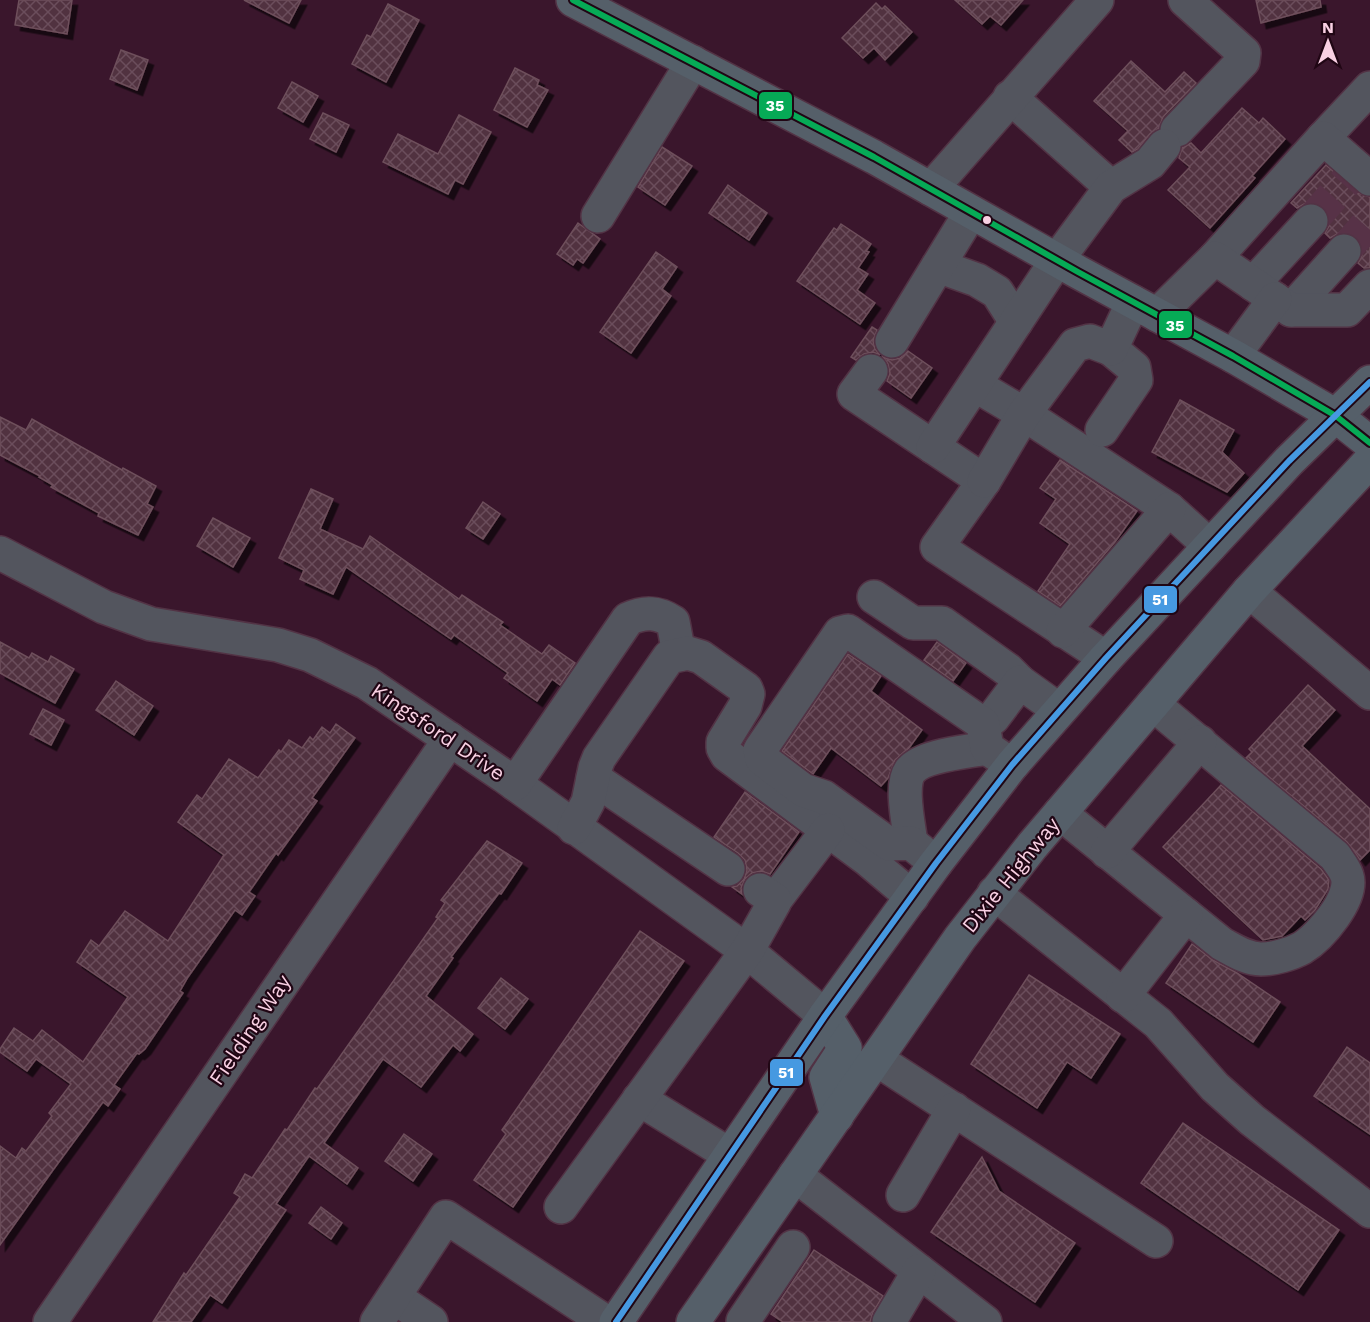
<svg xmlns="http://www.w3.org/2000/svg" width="1370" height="1322" viewBox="0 0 1370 1322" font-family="'Work Sans',sans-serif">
<defs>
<pattern id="building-cross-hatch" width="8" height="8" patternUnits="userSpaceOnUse" patternTransform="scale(1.5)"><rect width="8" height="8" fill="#513140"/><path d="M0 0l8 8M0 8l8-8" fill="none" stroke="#6b4e5b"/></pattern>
<filter id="shadow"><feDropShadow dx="5.5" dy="5.5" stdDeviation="0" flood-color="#0009"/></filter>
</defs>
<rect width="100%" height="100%" fill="#3a162c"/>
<!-- building -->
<g fill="url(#building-cross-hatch)" stroke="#6e4f5b" stroke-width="1.5" filter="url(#shadow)">
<polygon points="19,0 72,0 67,34 15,25"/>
<polygon points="244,0 301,0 289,23"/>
<polygon points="955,0 1023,0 1001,25 990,16 982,24"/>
<polygon points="1256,0 1320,0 1321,7 1261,23"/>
<polygon points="876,3 882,9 885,6 912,32 885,60 874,48 863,58 842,38"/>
<polygon points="388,4 419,20 386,82 352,64 367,35 371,37"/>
<polygon points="121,50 148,60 137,90 110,79"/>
<polygon points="1131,61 1165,92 1184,72 1196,83 1163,117 1159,128 1150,134 1138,149 1132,152 1119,140 1128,131 1094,101"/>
<polygon points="515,68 539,80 537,85 548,90 527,127 494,110"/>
<polygon points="292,82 318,96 303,122 278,108"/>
<polygon points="1242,108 1259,123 1263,118 1285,139 1252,176 1255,178 1210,228 1168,190 1190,167 1179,158 1182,148 1191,143 1201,153"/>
<polygon points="323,113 349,125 336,152 310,139"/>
<polygon points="459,115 491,132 463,184 455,180 448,194 383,162 398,134 438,154"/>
<polygon points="662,147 692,166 665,205 638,187"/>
<polygon points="1326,165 1358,193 1370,197 1370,268 1364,268 1358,263 1362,255 1362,246 1356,237 1348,233 1339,233 1330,238 1325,233 1329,226 1329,216 1323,207 1315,203 1306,203 1297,208 1291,203"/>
<polygon points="728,185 767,213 749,240 709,213"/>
<polygon points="578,223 600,239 583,263 577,259 573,265 557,254"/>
<polygon points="841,224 871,244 866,251 869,252 858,268 868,274 857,290 875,303 860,324 797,281 834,228 837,230"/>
<polygon points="656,252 677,267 662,289 671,296 631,353 600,332"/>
<polygon points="872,327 877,330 873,341 875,349 880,355 873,352 864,354 856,360 851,357"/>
<polygon points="908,351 932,368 911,398 887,381 890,373 888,364 883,357 892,360 900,358"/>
<polygon points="1180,400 1234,430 1222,452 1244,473 1227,492 1152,452"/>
<polygon points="0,417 26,430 32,419 122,470 123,468 156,486 147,504 153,507 138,535 98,516 99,513 51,487 53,485 39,477 40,476 0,455"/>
<polygon points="1060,460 1137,511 1115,542 1060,606 1038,591 1070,544 1040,523 1056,499 1040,488"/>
<polygon points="311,489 333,499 320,529 363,549 370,536 459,599 462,595 503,622 500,625 542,654 549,645 575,663 560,685 552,679 537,701 504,678 508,673 454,635 451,639 346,567 333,594 300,579 304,570 279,558"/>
<polygon points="483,502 500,514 483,539 466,528"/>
<polygon points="213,518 250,538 233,567 197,546"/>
<polygon points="0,642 29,658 32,653 48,662 51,656 74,669 55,703 0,673"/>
<polygon points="937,642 966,663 953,681 924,660"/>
<polygon points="848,654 881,676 871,691 922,730 909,748 895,760 888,778 881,786 831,748 813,774 782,751"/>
<polygon points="116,681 153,706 134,735 96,710"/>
<polygon points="1308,685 1335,710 1302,746 1370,809 1370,850 1360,860 1347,842 1246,758 1252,752 1249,749"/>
<polygon points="43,709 64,720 51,745 30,734"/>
<polygon points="336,724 355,738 312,798 317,801 278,855 276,853 249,892 255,896 242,915 235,910 188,977 180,991 183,993 145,1049 139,1054 137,1053 114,1085 120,1089 108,1106 103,1102 53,1170 0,1245 0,1146 16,1158 22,1148 26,1151 52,1116 49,1113 71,1084 36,1059 27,1071 0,1052 0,1049 14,1028 33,1041 42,1030 83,1062 128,997 77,962 91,940 99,946 125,911 168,941 224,855 178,822 197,795 202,799 229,759 258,778 279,750 281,752 289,740 302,748 310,737 313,740 322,727 330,733"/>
<polygon points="1221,785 1321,869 1329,880 1328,889 1315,910 1305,920 1301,916 1282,936 1263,940 1163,847"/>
<polygon points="745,792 799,832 770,874 761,871 752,873 745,879 741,888 742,894 732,887 737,886 744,879 747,870 745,860 738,853 714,837"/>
<polygon points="487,841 522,863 501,894 499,893 451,957 453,958 426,996 473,1034 460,1051 453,1045 421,1087 383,1059 324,1143 358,1168 347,1184 309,1156 276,1204 286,1210 222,1303 210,1295 191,1322 153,1322 184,1273 186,1275 240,1197 234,1193 245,1174 252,1178 285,1129 287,1130 315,1088 317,1089 438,918 436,917 445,903 441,900"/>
<polygon points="640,931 684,961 513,1207 474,1180 506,1134 502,1130"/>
<polygon points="1192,944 1213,960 1237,973 1280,1002 1253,1042 1166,983"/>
<polygon points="1029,975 1120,1034 1091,1078 1067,1062 1037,1108 971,1064"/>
<polygon points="501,978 528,999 505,1029 478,1008"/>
<polygon points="1347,1047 1370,1063 1370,1134 1314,1096"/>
<polygon points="1183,1123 1339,1230 1298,1290 1141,1183"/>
<polygon points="404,1134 432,1154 413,1181 385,1161"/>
<polygon points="982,1157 999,1191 1075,1243 1035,1302 931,1232"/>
<polygon points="321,1207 342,1223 331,1239 309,1223"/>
<polygon points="814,1250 883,1296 873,1312 870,1322 783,1322 771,1314"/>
</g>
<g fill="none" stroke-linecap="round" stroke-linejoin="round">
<!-- minor-tunnel -->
<g stroke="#573247" stroke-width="33" stroke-dasharray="33 16" stroke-linecap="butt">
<polyline points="1311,221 1349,178"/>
<polyline points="1344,251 1370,221"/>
</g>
<!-- minor casing -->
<g stroke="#523345" stroke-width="36">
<g id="minor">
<polyline points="1010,97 1111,187"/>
<polyline points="1177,130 1243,61 1244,53 1185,0"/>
<polyline points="1323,138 1370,88"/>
<polyline points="931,189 1097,0"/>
<polyline points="598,216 693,62"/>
<polyline points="1215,258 1323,138 1370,179"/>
<polyline points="938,266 977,280 997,292 1016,322"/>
<polyline points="1253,284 1311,221"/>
<polyline points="1291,310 1344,251"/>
<polyline points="1157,315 1215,258 1291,310 1347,310 1370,286"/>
<polyline points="892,341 971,212"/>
<polyline points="1233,356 1275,299"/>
<polyline points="871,371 854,394 984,481 937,547 1106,658"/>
<polyline points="975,385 1024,414 1169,509 1210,546"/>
<polyline points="1102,430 1136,380 1134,368 1111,349"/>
<polyline points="933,447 1057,260 1111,187 1150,163 1164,146"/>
<polyline points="984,481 1024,414 1075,345 1090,341 1111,349 1133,302"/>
<polyline points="0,553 104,607 151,624 278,645 310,655 367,683 504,776 747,951 825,1016"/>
<polyline points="1249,591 1370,693"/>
<polyline points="874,597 913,623 942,623 1008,670 1020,682"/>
<polyline points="1063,631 1169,509"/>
<polyline points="983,724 993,718 1020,682 1059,710"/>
<polyline points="593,778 728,869"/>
<path d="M515,784L628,619C645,611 658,612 673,622L679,654"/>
<path d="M1060,813L1222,944C1235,951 1247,959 1261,959C1274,959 1291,954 1302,948C1320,937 1354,898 1347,876C1345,869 1339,862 1335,856L1153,704"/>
<polyline points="574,828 588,802 595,768 599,758 669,657 688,653 701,657 746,689 748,694 745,706 723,742 723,748 727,755 867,859 912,897"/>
<path d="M911,843C909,826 899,782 911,770C924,755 967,752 987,748"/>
<polyline points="1107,852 1200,742"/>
<polyline points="936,863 911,843 889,844 824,797 803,790 762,759 760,750 840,633 848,631 983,724 987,748 1012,765"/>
<polyline points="994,893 1158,1023 1215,1087 1252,1120 1370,1211"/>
<polyline points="775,900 828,830"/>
<polyline points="1123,996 1186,915"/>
<polyline points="876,1059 1156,1241"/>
<polyline points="639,1099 730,1155"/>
<polyline points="795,1175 985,1322"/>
<polyline points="903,1195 954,1109"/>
<polyline points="561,1207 747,951 774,903 775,900 760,890"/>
<polyline points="394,1297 431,1322"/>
<polyline points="743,1321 793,1247"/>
<polyline points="50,1322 450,739"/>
<polyline points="377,1322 446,1217 606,1322"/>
<polyline points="889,1322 919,1271"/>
</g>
</g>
<!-- major casing -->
<g stroke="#523345" stroke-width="36">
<g id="major">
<polyline points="573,0 874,157 1078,272 1233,356 1336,416 1370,443"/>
<polyline points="825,1016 845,1048 826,1077 837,1116"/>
<polyline points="616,1322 825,1016 936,863 1012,765 1106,658 1289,461 1370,382"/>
<polyline points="693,1322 960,938 1032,846 1249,591 1370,461"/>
</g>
</g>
<!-- minor -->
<use href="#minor" stroke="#53555e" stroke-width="33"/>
<!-- major -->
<use href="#major" stroke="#555f69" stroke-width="33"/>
<!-- bus-1 casing -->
<g stroke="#200614" stroke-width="10">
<polyline id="bus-1" points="573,0 874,157 1078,272 1233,356 1336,416 1370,443"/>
</g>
<!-- bus-2 casing -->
<g stroke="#200614" stroke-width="10">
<polyline id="bus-2" points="616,1322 825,1016 936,863 1012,765 1106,658 1289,461 1370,382"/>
</g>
<!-- bus-1 -->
<use href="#bus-1" stroke="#06aa56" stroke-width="6"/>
<!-- bus-2 -->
<use href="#bus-2" stroke="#4699e1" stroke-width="6"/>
</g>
<!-- markers -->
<circle fill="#f9d0e3" stroke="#200614" stroke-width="2" cx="987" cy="220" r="5"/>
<g text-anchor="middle" stroke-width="4.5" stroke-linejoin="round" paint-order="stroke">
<!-- street labels -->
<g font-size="21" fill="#f9d0e3" stroke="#200614">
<text transform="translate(438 732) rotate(34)" y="7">Kingsford Drive</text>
<text transform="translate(1011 875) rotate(-51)" y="7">Dixie Highway</text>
<text transform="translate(250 1030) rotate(-56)" y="7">Fielding Way</text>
</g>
</g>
<g stroke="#200614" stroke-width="2">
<rect x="758" y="91" width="35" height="29" rx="6" fill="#06aa56"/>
<rect x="1158" y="310" width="35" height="29" rx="6" fill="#06aa56"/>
<rect x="1143" y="585" width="35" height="29" rx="6" fill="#4699e1"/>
<rect x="769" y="1058" width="35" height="29" rx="6" fill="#4699e1"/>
</g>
<g font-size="16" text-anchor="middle" font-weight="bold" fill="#fff">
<text x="775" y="111">35</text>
<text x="1175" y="331">35</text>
<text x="1160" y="605">51</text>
<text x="786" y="1078">51</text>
</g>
<!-- north arrow -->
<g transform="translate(1328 42)" stroke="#200614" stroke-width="4.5" paint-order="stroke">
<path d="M0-4.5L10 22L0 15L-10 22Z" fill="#f9d0e3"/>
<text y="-9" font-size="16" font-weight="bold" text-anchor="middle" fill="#f9d0e3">N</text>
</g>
</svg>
